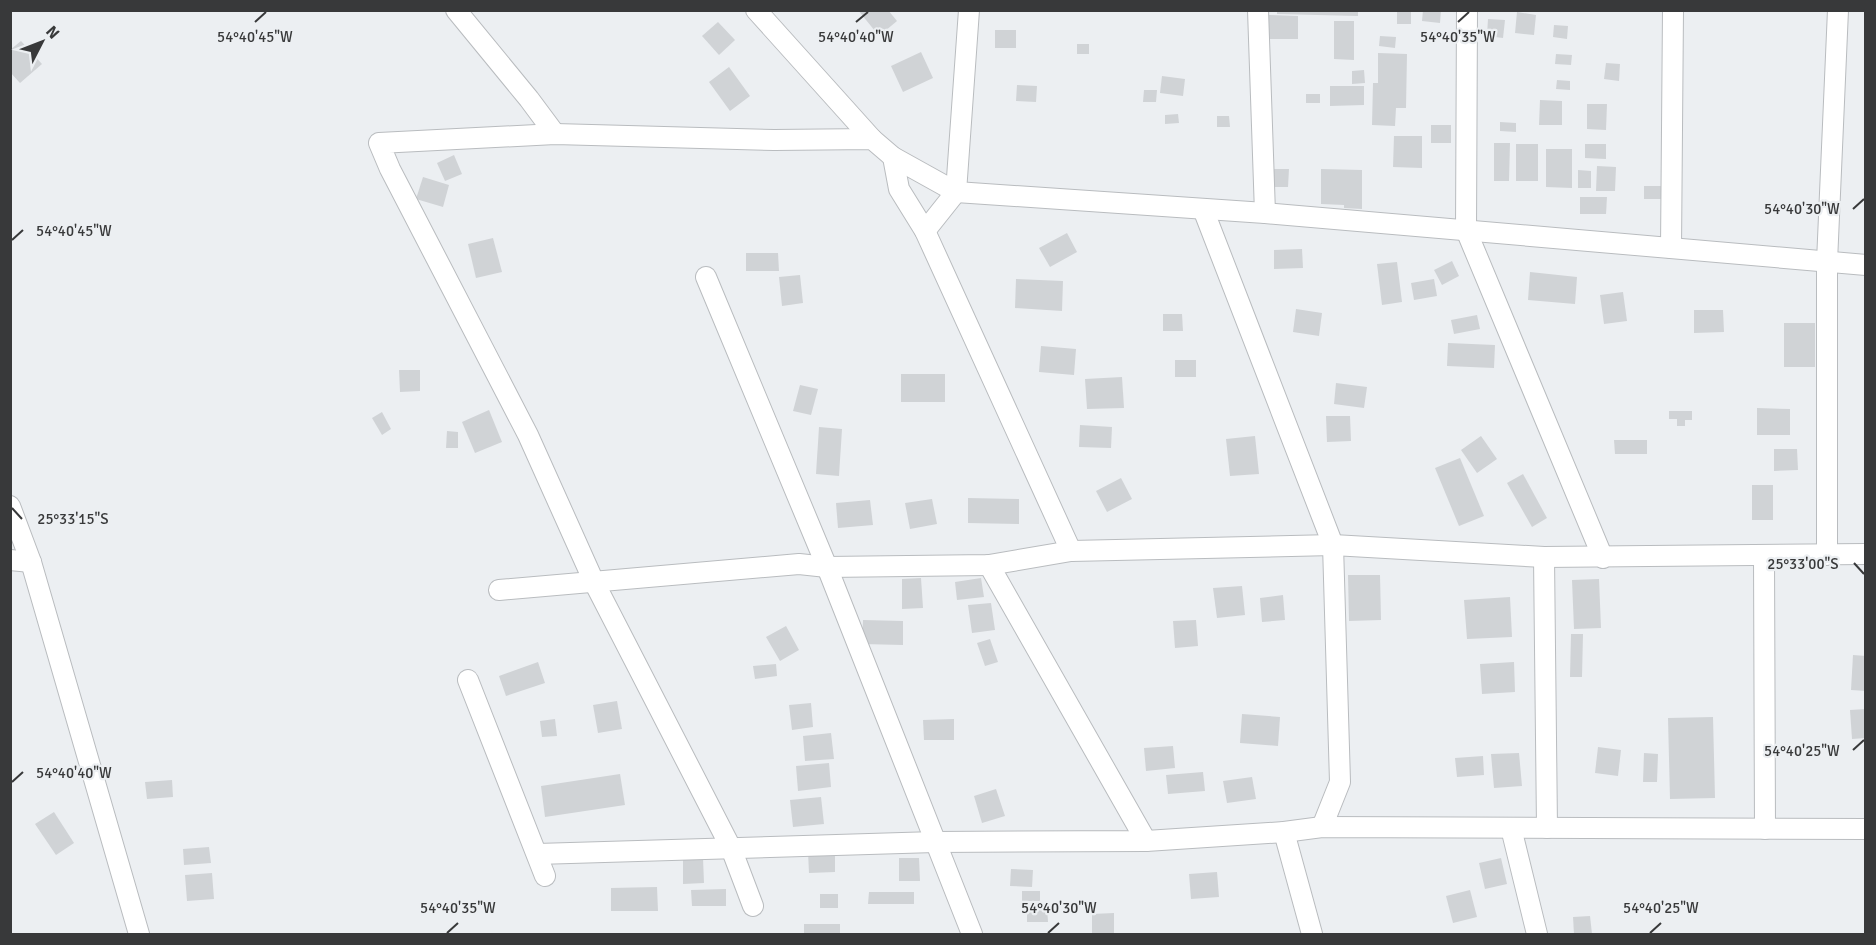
<svg xmlns="http://www.w3.org/2000/svg" width="1876" height="945" viewBox="0 0 1876 945" font-family="Signika,sans-serif">
<rect width="100%" height="100%" fill="#eceff2"/>
<!-- building -->
<g fill="#d0d3d6">
<polygon points="858,10 888,10 897,21 879,36"/>
<polygon points="1277,10 1358,10 1358,16 1277,14"/>
<rect x="1397" y="10" width="14" height="14"/>
<polygon points="1423,10 1441,10 1440,23 1422,21"/>
<polygon points="1517,12 1536,15 1534,35 1515,33"/>
<polygon points="1269,15 1298,16 1298,39 1269,39"/>
<polygon points="1488,19 1505,20 1503,38 1487,36"/>
<polygon points="1334,21 1354,21 1354,60 1334,59"/>
<polygon points="718,22 735,40 719,55 702,36"/>
<polygon points="1554,25 1568,26 1567,39 1553,37"/>
<rect x="995" y="30" width="21" height="18"/>
<polygon points="1380,36 1396,37 1395,48 1379,46"/>
<polygon points="21,41 42,64 20,83 10,72 10,50"/>
<rect x="1077" y="44" width="12" height="10"/>
<polygon points="921,52 933,78 903,92 891,66"/>
<polygon points="1378,53 1407,54 1406,108 1396,108 1395,126 1372,125 1373,83 1378,83"/>
<polygon points="1556,54 1572,55 1571,65 1555,64"/>
<polygon points="1606,63 1620,64 1619,81 1604,79"/>
<polygon points="729,67 750,96 730,111 709,82"/>
<polygon points="1364,70 1365,83 1352,84 1352,71"/>
<polygon points="1162,76 1185,79 1183,96 1160,93"/>
<polygon points="1557,80 1570,81 1570,90 1556,89"/>
<polygon points="1017,85 1037,86 1036,102 1016,101"/>
<polygon points="1330,86 1364,86 1364,105 1330,106"/>
<polygon points="1144,90 1157,90 1156,102 1143,102"/>
<rect x="1306" y="94" width="14" height="9"/>
<polygon points="1540,100 1562,101 1562,125 1539,125"/>
<polygon points="1587,104 1607,104 1606,130 1587,129"/>
<polygon points="1178,114 1179,123 1165,124 1165,115"/>
<polygon points="1217,116 1229,116 1230,127 1217,127"/>
<polygon points="1500,122 1516,123 1516,132 1500,131"/>
<rect x="1431" y="125" width="20" height="18"/>
<polygon points="1394,136 1422,136 1422,168 1393,167"/>
<polygon points="1494,143 1510,143 1509,181 1494,181"/>
<rect x="1516" y="144" width="22" height="37"/>
<polygon points="1585,144 1606,144 1606,159 1585,158"/>
<polygon points="1546,149 1572,149 1572,188 1546,187"/>
<polygon points="454,155 462,174 445,181 437,163"/>
<polygon points="1597,166 1616,167 1615,191 1596,191"/>
<polygon points="1273,169 1289,169 1288,187 1273,187"/>
<polygon points="1321,169 1362,170 1362,209 1344,208 1344,205 1321,204"/>
<polygon points="1578,170 1591,171 1591,188 1578,188"/>
<polygon points="423,177 449,185 443,207 416,199"/>
<polygon points="1644,186 1666,186 1665,199 1644,199"/>
<polygon points="1580,197 1607,197 1606,214 1580,214"/>
<polygon points="1067,233 1077,252 1050,267 1039,248"/>
<polygon points="493,238 502,272 476,278 468,244"/>
<polygon points="1302,249 1303,268 1274,269 1274,250"/>
<polygon points="746,253 778,253 779,271 746,271"/>
<polygon points="1452,261 1459,276 1442,285 1434,270"/>
<polygon points="1397,262 1402,302 1382,305 1377,264"/>
<polygon points="1530,272 1577,277 1575,304 1528,300"/>
<polygon points="800,275 803,303 782,306 779,277"/>
<polygon points="1016,279 1063,281 1062,311 1015,308"/>
<polygon points="1434,279 1437,296 1414,300 1411,283"/>
<polygon points="1623,292 1627,321 1604,324 1600,295"/>
<polygon points="1296,309 1322,313 1319,336 1293,332"/>
<polygon points="1694,310 1723,310 1724,332 1694,333"/>
<polygon points="1163,314 1182,314 1183,331 1163,331"/>
<polygon points="1477,315 1480,329 1454,334 1451,320"/>
<rect x="1784" y="323" width="31" height="44"/>
<polygon points="1448,343 1495,345 1494,368 1447,366"/>
<polygon points="1041,346 1076,349 1074,375 1039,372"/>
<rect x="1175" y="360" width="21" height="17"/>
<polygon points="399,370 420,370 420,391 400,392"/>
<rect x="901" y="374" width="44" height="28"/>
<polygon points="1122,377 1124,408 1087,409 1085,379"/>
<polygon points="1336,383 1367,387 1364,408 1334,404"/>
<polygon points="800,385 818,389 811,415 793,411"/>
<polygon points="1757,408 1790,409 1790,435 1757,435"/>
<polygon points="489,410 502,442 475,453 462,422"/>
<polygon points="1669,411 1692,411 1692,420 1685,420 1685,426 1677,426 1677,419 1669,419"/>
<polygon points="382,412 391,429 382,435 372,418"/>
<polygon points="1326,416 1350,416 1351,441 1327,442"/>
<polygon points="1080,425 1112,427 1111,448 1079,447"/>
<polygon points="819,427 842,429 839,476 816,474"/>
<polygon points="447,431 458,432 458,448 446,448"/>
<polygon points="1255,436 1259,474 1230,476 1226,439"/>
<polygon points="1481,436 1497,459 1477,473 1461,450"/>
<polygon points="1614,440 1647,440 1647,454 1615,454"/>
<polygon points="1774,449 1797,449 1798,470 1774,471"/>
<polygon points="1460,458 1484,516 1459,526 1435,468"/>
<polygon points="1523,474 1547,518 1532,527 1507,483"/>
<polygon points="1121,478 1132,499 1107,512 1096,491"/>
<rect x="1752" y="485" width="21" height="35"/>
<polygon points="968,498 1019,499 1019,524 968,523"/>
<polygon points="932,499 937,524 910,529 905,503"/>
<polygon points="870,500 873,525 838,528 836,503"/>
<polygon points="1348,575 1380,575 1381,620 1349,621"/>
<polygon points="921,578 923,608 902,609 902,579"/>
<polygon points="981,578 984,597 957,600 955,582"/>
<polygon points="1599,579 1601,628 1574,629 1572,580"/>
<polygon points="1242,586 1245,615 1217,618 1213,588"/>
<polygon points="1283,595 1285,620 1262,622 1260,598"/>
<polygon points="1510,597 1512,637 1467,639 1464,600"/>
<polygon points="991,603 995,630 972,633 968,605"/>
<polygon points="863,620 903,621 903,645 862,644"/>
<polygon points="1196,620 1198,646 1175,648 1173,621"/>
<polygon points="786,626 799,650 780,661 766,637"/>
<polygon points="1571,634 1583,634 1582,677 1570,677"/>
<polygon points="990,639 998,662 985,666 977,643"/>
<polygon points="1853,655 1866,656 1866,691 1851,690"/>
<polygon points="538,662 545,683 506,696 499,676"/>
<polygon points="1514,662 1515,692 1482,694 1480,664"/>
<polygon points="776,664 777,676 755,679 753,666"/>
<polygon points="617,701 622,729 598,733 593,705"/>
<polygon points="811,703 813,727 792,730 789,705"/>
<polygon points="1866,709 1866,738 1852,739 1850,710"/>
<polygon points="1242,714 1280,717 1278,746 1240,743"/>
<polygon points="1713,717 1715,798 1670,799 1668,718"/>
<polygon points="555,719 557,736 542,737 540,721"/>
<polygon points="954,719 954,740 924,740 923,720"/>
<polygon points="831,733 834,759 805,761 803,736"/>
<polygon points="1173,746 1175,768 1146,771 1144,748"/>
<polygon points="1598,747 1621,750 1618,776 1595,773"/>
<polygon points="1519,753 1522,786 1494,788 1491,754"/>
<polygon points="1644,753 1658,754 1657,782 1643,782"/>
<polygon points="1483,756 1484,775 1457,777 1455,758"/>
<polygon points="829,763 831,787 798,791 796,766"/>
<polygon points="1203,772 1205,791 1168,794 1166,775"/>
<polygon points="620,774 625,805 545,817 541,786"/>
<polygon points="1252,777 1256,799 1227,803 1223,781"/>
<polygon points="172,780 173,797 147,799 145,782"/>
<polygon points="996,789 1005,816 982,823 974,796"/>
<polygon points="821,797 824,824 793,827 790,800"/>
<polygon points="54,812 74,843 56,855 35,824"/>
<polygon points="209,847 211,863 184,865 183,849"/>
<polygon points="808,852 835,852 835,872 809,873"/>
<polygon points="683,858 703,858 704,883 683,884"/>
<polygon points="899,858 919,858 920,881 899,881"/>
<polygon points="1501,858 1507,884 1485,889 1479,863"/>
<polygon points="1011,869 1033,870 1032,887 1010,886"/>
<polygon points="1217,872 1219,897 1191,899 1189,874"/>
<polygon points="212,873 214,899 187,901 185,875"/>
<polygon points="657,887 658,911 611,911 611,888"/>
<polygon points="726,889 726,906 692,906 691,890"/>
<polygon points="1470,890 1477,917 1453,923 1446,896"/>
<rect x="1022" y="891" width="18" height="10"/>
<polygon points="869,892 914,892 914,904 868,904"/>
<rect x="820" y="894" width="18" height="14"/>
<polygon points="1027,907 1047,907 1048,922 1027,922"/>
<polygon points="1114,913 1114,934 1092,934 1092,914"/>
<polygon points="1590,916 1592,934 1574,934 1573,917"/>
<rect x="804" y="924" width="36" height="10"/>
</g>
<g fill="none" stroke-linecap="round" stroke-linejoin="round">
<!-- minor casing -->
<g stroke="#b9bcbf" stroke-width="22">
<g id="minor">
<polyline points="456,10 529,99 555,134"/>
<polyline points="756,10 872,139"/>
<polyline points="1258,10 1265,213"/>
<polyline points="1467,10 1466,230 1603,558"/>
<polyline points="893,157 899,189 925,231 1071,551"/>
<polyline points="1203,209 1333,545 1340,782 1322,827"/>
<polyline points="925,231 956,192 969,10"/>
<polyline points="1671,248 1673,10"/>
<polyline points="706,277 827,567 972,934"/>
<polyline points="10,506 31,562 139,934"/>
<polyline points="1827,555 1827,262 1838,10"/>
<polyline points="1764,556 1765,829"/>
<polyline points="1544,557 1547,828"/>
<polyline points="10,560 31,562"/>
<polyline points="989,565 1146,841"/>
<polyline points="499,590 799,564 827,567 989,565 1071,551 1333,545 1544,557 1866,554"/>
<polyline points="468,680 545,876"/>
<polyline points="1511,828 1537,934"/>
<polyline points="1284,832 1312,934"/>
<polyline points="537,854 935,842 1146,841 1284,832 1322,827 1866,829"/>
<polyline points="753,906 731,848 594,582 528,435 390,169 379,143 555,134 774,140 872,139 893,157 956,192 1265,213 1866,265"/>
</g>
</g>
<!-- minor -->
<use href="#minor" stroke="#fff" stroke-width="20"/>
</g>
<!-- ticks -->
<path fill="none" stroke="#38393a" stroke-width="2" d="M255,22L266,12M856,22L868,12M1458,22L1469,12M1853,209L1864,199M12,240L23,230M12,508L22,519M1854,563L1864,574M1853,750L1864,740M12,782L23,772M447,933L458,923M1048,933L1059,923M1650,933L1661,923"/>
<g font-size="15" text-anchor="middle" fill="#38393a" stroke="#eceff2" stroke-width="4.5" stroke-linejoin="round" paint-order="stroke">
<text x="255" y="42">54°40'45"W</text>
<text x="856" y="42">54°40'40"W</text>
<text x="1458" y="42">54°40'35"W</text>
<text x="1802" y="214">54°40'30"W</text>
<text x="74" y="236">54°40'45"W</text>
<text x="73" y="524">25°33'15"S</text>
<text x="1803" y="569">25°33'00"S</text>
<text x="1802" y="756">54°40'25"W</text>
<text x="74" y="778">54°40'40"W</text>
<text x="458" y="913">54°40'35"W</text>
<text x="1059" y="913">54°40'30"W</text>
<text x="1661" y="913">54°40'25"W</text>
</g>
<!-- border -->
<rect width="1876" height="945" fill="none" stroke="#38393a" stroke-width="24"/>
<!-- north arrow -->
<g transform="translate(42 42) rotate(48)" stroke="#eceff2" stroke-width="4.5" paint-order="stroke">
<path d="M0-4.5L10 22L0 15L-10 22Z" fill="#38393a"/>
<text y="-9" font-size="16" font-weight="bold" text-anchor="middle" fill="#38393a">N</text>
</g>
</svg>
